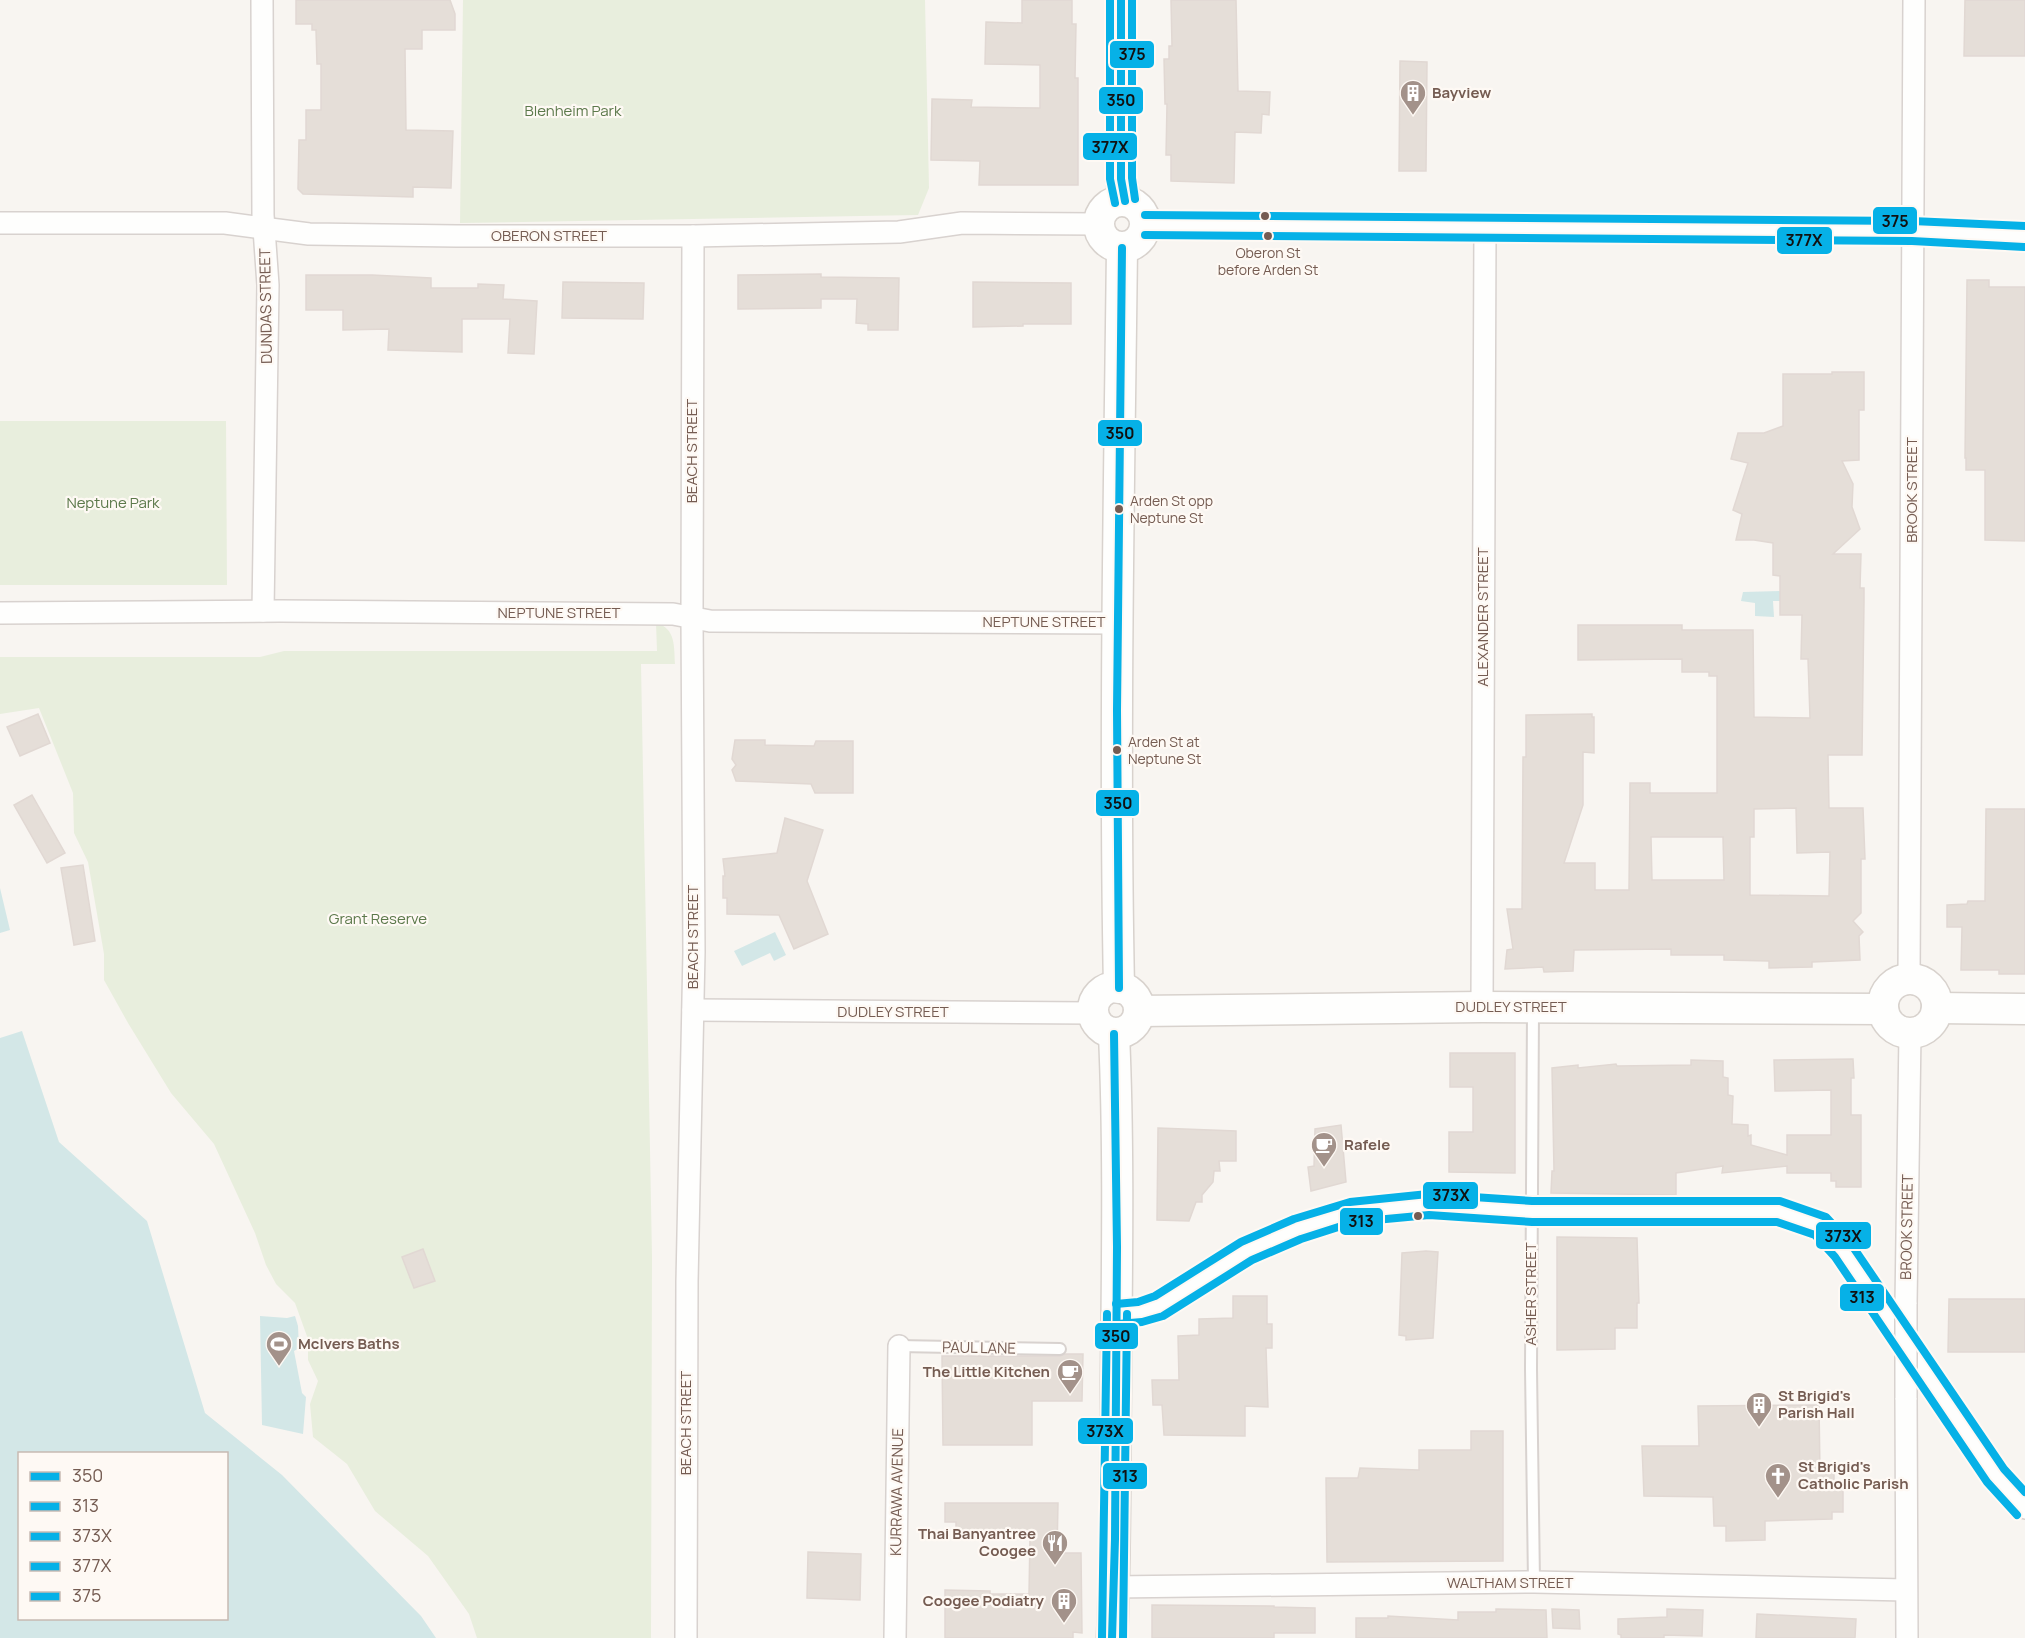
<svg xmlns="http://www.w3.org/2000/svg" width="2025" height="1638" viewBox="0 0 2025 1638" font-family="Manrope,sans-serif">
<rect width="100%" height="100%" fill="#f8f5f1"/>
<!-- green -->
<g fill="#e8eedd">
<polygon points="463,0 925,0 929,188 918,215 460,223"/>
<polygon points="0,421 226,421 227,585 0,585"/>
<path d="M656,623C676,628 674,647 675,664H641L652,1257L651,1638H477L469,1614L428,1556L375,1511L347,1464L313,1437L310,1404L318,1381L308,1360V1339L295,1303L276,1284L266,1265L255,1233L214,1144L171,1093L128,1023L104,980V954L88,862L74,833L73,793L39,708L0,714V657H260L284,651H657Z"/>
</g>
<!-- water -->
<g fill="#d3e7e7" fill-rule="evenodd">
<polygon points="1784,591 1784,601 1773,601 1774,617 1755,616 1755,603 1741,601 1743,592"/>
<polygon points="0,888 10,930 0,933"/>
<polygon points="775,932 786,955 774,961 770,953 742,966 734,951"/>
<path d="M22,1031L59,1142L147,1221L205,1413L282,1475L421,1616L436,1638H0V1038ZM20,1454H226V1618H20Z"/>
<polygon points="260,1316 287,1318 295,1316 298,1326 299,1348 294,1351 302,1393 306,1397 303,1434 262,1425"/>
</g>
<!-- building -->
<g fill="#e5ded8" stroke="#e1d8d3" stroke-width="1.5" fill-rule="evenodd">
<polygon points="296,0 450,0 455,14 455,30 422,30 422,49 405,49 406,130 453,131 451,188 413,187 413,197 303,194 298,189 299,140 306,140 306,110 321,110 321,64 317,64 316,30 312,30 312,24 296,24"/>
<polygon points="1022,0 1072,0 1072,24 1076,24 1075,78 1078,78 1078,185 979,185 980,161 931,160 932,99 972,100 971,107 1040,108 1040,65 985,64 986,22 1022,23"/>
<polygon points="1171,0 1236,0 1238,91 1270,92 1269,115 1262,114 1261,133 1235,132 1234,183 1171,181 1171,155 1166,155 1167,104 1165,104 1164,59 1169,59 1169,46 1172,46"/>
<polygon points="1965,0 2025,0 2025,56 1964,56"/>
<polygon points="1400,61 1427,62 1426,171 1399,171"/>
<polygon points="821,274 821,277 899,278 898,330 868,330 868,324 856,323 857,299 821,299 821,308 738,309 738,275"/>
<polygon points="306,275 372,275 431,278 431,288 478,288 478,284 504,285 503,299 537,301 534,354 508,353 510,319 462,319 462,352 388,350 389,329 343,330 343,310 306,310"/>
<polygon points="1967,280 1989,280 1989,287 2025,287 2025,541 1985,540 1985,470 1966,470 1966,458 1965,458"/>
<polygon points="563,282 644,283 643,319 562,318"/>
<polygon points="973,282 1071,283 1071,324 1023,324 1023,326 973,327"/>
<path d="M1832,372H1864V410H1859V460L1842,461L1853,484L1852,507L1860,529L1833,554H1861L1860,588H1864V600L1862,755H1828L1829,808H1863L1865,859H1861V913L1853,921L1863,932L1859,936L1860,960L1812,962V967L1769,968V961L1724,960V955H1671V949L1574,950L1573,971L1544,972L1543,967L1505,969L1507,950L1513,949L1507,909H1522L1523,757H1526V715L1592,714V717H1594V753L1583,752V805L1564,863H1595V890H1629L1630,783H1650V793H1717V676H1709V672H1682V659L1578,660V625H1682V630H1753L1754,717L1810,718L1808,659H1801L1802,615H1780V576L1773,575V543L1754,540H1736L1742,514L1733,510L1748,463L1731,459L1738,433H1764L1783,426V374H1832ZM1796,808L1797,853L1830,852L1829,896L1750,895V837H1754V809ZM1651,837H1723L1724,880H1652Z"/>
<polygon points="38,714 50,743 20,756 7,727"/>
<polygon points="735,740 765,740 765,745 814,746 816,741 853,741 853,793 815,793 811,784 736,781 732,770 736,765 732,759"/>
<polygon points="32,795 65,853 47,863 14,805"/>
<polygon points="1986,809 2025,809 2025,974 1999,974 1999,970 1961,970 1962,927 1947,927 1947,905 1967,904 1968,901 1985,901"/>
<polygon points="785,818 823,830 807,881 828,934 794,949 779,915 727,914 727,898 723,898 723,876 725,876 723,859 777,853"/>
<polygon points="83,865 95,941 74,945 61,868"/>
<polygon points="1450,1053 1515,1053 1515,1173 1449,1172 1449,1132 1473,1132 1473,1087 1450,1087"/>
<polygon points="1853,1059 1854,1078 1851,1078 1851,1115 1861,1115 1861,1187 1836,1187 1836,1181 1831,1181 1831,1173 1787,1173 1787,1166 1722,1173 1723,1166 1676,1173 1676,1195 1551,1193 1552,1171 1554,1171 1552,1068 1578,1065 1578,1068 1616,1064 1617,1066 1691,1065 1691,1060 1723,1061 1723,1077 1728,1078 1728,1095 1733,1096 1732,1124 1748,1125 1748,1136 1751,1135 1751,1145 1787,1155 1787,1135 1831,1135 1831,1090 1775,1091 1774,1060"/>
<polygon points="1341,1125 1346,1182 1311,1191 1308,1167 1314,1166 1315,1129"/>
<polygon points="1158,1128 1236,1131 1236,1161 1219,1161 1220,1171 1214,1171 1213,1182 1202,1195 1202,1202 1196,1202 1189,1221 1157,1220"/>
<polygon points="1557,1237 1637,1238 1639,1303 1637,1303 1637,1328 1615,1328 1615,1349 1557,1350"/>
<polygon points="423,1249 435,1281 414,1288 402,1257"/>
<polygon points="1426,1251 1438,1252 1433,1338 1406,1340 1406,1336 1399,1335 1402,1253"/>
<polygon points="1233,1296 1267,1296 1267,1324 1272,1324 1272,1348 1266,1348 1268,1407 1245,1406 1245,1436 1164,1435 1162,1405 1153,1405 1152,1380 1179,1380 1178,1336 1199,1335 1199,1319 1233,1318"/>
<polygon points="1949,1299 2025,1299 2025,1352 1948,1352"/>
<polygon points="1065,1354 1083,1354 1082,1401 1032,1401 1032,1445 943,1445 942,1356 1060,1356"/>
<polygon points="1819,1405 1820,1473 1834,1473 1834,1486 1843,1486 1843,1512 1832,1512 1832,1519 1765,1521 1765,1540 1726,1541 1726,1526 1714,1526 1713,1497 1644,1496 1642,1446 1699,1446 1698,1406"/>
<polygon points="1471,1431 1503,1431 1503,1561 1327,1562 1326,1478 1358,1478 1360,1468 1419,1470 1419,1450 1471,1450"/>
<polygon points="945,1503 1058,1503 1057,1553 1081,1553 1082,1633 1073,1632 1073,1638 945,1638 945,1590 990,1591 990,1594 1029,1594 1030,1536 956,1536 956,1522 945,1522"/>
<polygon points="808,1552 861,1554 860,1600 807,1598"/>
<polygon points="1152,1605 1274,1606 1274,1607 1315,1608 1315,1633 1274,1633 1274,1638 1152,1638"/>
<polygon points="1496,1609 1546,1610 1547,1638 1356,1638 1356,1618 1388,1618 1388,1616 1458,1620 1458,1612 1496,1612"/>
<polygon points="1552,1609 1579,1610 1580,1629 1553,1628"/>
<polygon points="1667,1609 1703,1610 1702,1636 1664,1635 1664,1638 1621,1638 1621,1635 1618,1634 1618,1619 1667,1617"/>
<polygon points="1757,1614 1856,1619 1855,1638 1756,1638"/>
</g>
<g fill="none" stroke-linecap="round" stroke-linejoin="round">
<!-- lane casing -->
<g stroke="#d8d2cf" stroke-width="14">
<g id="lane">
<polyline points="1533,1010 1531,1369 1534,1582"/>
<polyline points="899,1346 1060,1349"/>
</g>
</g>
<!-- street casing -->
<g stroke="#d8d2cf" stroke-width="24">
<g id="street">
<polyline points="262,0 263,215 268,285 263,611"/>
<polyline points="0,223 225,223 309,234 457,236 693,236 899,232 962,223 1098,224"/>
<polyline points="1145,225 1912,231 2025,237"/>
<polyline points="0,613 280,611 673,614 710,621 1117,623"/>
<polyline points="1909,979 1914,0"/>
<polyline points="1482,1007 1485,227"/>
<polyline points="693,1010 1092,1013"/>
<polyline points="1906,1304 1910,1033"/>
<polyline points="1117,1314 1140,1312 1159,1306 1247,1251 1297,1229 1352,1212 1429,1204 1532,1212 1779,1211 1821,1226 1843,1251 1996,1476 2025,1508"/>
<polyline points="1906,1398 1907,1638"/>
<polyline points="1114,1587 1534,1582 1906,1590"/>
<polyline points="686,1638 687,1282 694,952 692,617 693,236"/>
<polyline points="895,1638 899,1346"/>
</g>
</g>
<!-- secondary casing -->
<g stroke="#d8d2cd" stroke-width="33">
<g id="secondary">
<polyline points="1121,0 1121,179 1125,201"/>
<circle cx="1122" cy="224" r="23"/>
<circle cx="1910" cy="1006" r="27"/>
<circle cx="1116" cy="1010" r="23"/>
<path d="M1119,988C1114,741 1119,494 1122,248"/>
<polyline points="1937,1008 2025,1009"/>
<polyline points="1139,1011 1482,1007 1883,1009"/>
<path d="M1112,1638C1116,1550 1115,1462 1116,1374C1117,1261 1119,1147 1114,1034"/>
</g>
</g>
<!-- lane -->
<use href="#lane" stroke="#fefefd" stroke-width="10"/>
<!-- street -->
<use href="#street" stroke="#fefefd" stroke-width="21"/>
<!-- secondary -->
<use href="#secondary" stroke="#fefefd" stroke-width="30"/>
<!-- street-bridge casing -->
<g stroke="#d8d2cf" stroke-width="24" stroke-linecap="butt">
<polyline id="street-bridge" points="1906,1398 1906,1304"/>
</g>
<!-- street-bridge -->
<use href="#street-bridge" stroke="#fefefd" stroke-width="21"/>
<!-- bus-1 casing -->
<g stroke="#fef9f4" stroke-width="12">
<g id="bus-1">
<polyline points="1121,0 1121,179 1125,201"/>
<polyline points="1119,988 1117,710 1122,248"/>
<polyline points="1112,1638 1115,1539 1117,1247 1114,1034"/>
</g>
</g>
<!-- bus-2 casing -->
<g stroke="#fef9f4" stroke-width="12">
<g id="bus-2">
<polyline points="1118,1324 1142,1322 1163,1316 1252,1260 1301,1239 1354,1222 1429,1215 1532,1222 1777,1222 1815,1235 1835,1257 1987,1482 2017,1515"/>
<polyline points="1123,1638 1127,1314"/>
</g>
</g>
<!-- bus-3 casing -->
<g stroke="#fef9f4" stroke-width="12">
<g id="bus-3">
<polyline points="1116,1304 1138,1302 1155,1296 1241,1242 1294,1219 1350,1202 1428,1194 1532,1201 1780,1201 1826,1217 1851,1244 2004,1469 2025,1492"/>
<polyline points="1102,1638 1107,1314"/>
</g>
</g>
<!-- bus-4 casing -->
<g stroke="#fef9f4" stroke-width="12">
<g id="bus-4">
<polyline points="1110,0 1110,179 1115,203"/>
<polyline points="1145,235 1912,241 2024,247"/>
</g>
</g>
<!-- bus-5 casing -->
<g stroke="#fef9f4" stroke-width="12">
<g id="bus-5">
<polyline points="1132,0 1132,178 1135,199"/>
<polyline points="1145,215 1912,221 2025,226"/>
</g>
</g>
<!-- bus-1 -->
<use href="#bus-1" stroke="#06b1e7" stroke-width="8"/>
<!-- bus-2 -->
<use href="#bus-2" stroke="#06b1e7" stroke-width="8"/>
<!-- bus-3 -->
<use href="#bus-3" stroke="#06b1e7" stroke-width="8"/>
<!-- bus-4 -->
<use href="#bus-4" stroke="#06b1e7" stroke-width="8"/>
<!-- bus-5 -->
<use href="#bus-5" stroke="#06b1e7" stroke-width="8"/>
</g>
<!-- icons -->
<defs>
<g id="building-pin" transform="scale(1.35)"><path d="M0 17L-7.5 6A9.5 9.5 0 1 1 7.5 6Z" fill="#a3928a" stroke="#fef9f4"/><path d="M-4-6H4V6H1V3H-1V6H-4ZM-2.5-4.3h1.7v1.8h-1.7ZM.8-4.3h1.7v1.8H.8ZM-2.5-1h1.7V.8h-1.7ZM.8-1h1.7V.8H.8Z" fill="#fff"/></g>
<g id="cafe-pin" transform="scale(1.35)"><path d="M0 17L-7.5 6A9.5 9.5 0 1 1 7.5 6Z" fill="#a3928a" stroke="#fef9f4"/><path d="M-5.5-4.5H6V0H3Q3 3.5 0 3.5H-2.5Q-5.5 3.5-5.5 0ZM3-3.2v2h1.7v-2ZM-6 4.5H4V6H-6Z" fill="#fff"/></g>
<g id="stadium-pin" transform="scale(1.35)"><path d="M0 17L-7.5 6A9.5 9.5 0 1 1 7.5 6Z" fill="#a3928a" stroke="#fef9f4"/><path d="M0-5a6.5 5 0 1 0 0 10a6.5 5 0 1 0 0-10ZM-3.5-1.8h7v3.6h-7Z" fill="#fff"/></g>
<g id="church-pin" transform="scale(1.35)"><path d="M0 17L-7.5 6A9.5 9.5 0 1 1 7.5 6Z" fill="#a3928a" stroke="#fef9f4"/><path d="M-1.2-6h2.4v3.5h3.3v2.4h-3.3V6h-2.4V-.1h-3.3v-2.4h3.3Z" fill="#fff"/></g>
<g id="restaurant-pin" transform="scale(1.35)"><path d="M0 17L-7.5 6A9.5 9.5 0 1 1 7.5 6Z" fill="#a3928a" stroke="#fef9f4"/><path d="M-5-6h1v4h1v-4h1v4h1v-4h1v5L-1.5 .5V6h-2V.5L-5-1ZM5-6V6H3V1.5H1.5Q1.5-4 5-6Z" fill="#fff"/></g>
</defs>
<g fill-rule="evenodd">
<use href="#building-pin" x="1413" y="93"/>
<use href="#cafe-pin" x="1324" y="1145"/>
<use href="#stadium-pin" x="279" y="1344"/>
<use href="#cafe-pin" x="1070" y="1372"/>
<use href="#building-pin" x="1759" y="1405"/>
<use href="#church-pin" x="1778" y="1476"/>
<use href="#restaurant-pin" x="1055" y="1543"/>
<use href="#building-pin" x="1064" y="1601"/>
</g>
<!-- markers -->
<g fill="#755c52" stroke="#fef9f4" stroke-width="2">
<circle cx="1265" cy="216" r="5"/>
<circle cx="1268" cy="236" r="5"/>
<circle cx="1119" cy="509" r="5"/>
<circle cx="1117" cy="750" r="5"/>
<circle cx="1418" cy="1216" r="5"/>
</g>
<g text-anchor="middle" stroke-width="4.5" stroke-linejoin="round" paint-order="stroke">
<!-- bus labels -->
<g font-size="14" fill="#755c52" stroke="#fef9f4" text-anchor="start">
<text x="1268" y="258" text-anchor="middle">Oberon St<tspan x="1268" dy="17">before Arden St</tspan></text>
<text x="1130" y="506">Arden St opp<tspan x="1130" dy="17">Neptune St</tspan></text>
<text x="1128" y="747">Arden St at<tspan x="1128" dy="17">Neptune St</tspan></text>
</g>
<!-- poi labels -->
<g font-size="15" font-weight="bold" fill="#755c52" stroke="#fef9f4" text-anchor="start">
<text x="1432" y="98">Bayview</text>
<text x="1344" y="1150">Rafele</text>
<text x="298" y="1349">McIvers Baths</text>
<text x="1050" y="1377" text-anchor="end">The Little Kitchen</text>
<text x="1778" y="1401">St Brigid's<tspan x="1778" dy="17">Parish Hall</tspan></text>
<text x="1798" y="1472">St Brigid's<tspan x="1798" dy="17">Catholic Parish</tspan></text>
<text x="1036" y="1539" text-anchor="end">Thai Banyantree<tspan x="1036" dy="17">Coogee</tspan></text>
<text x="1044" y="1606" text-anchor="end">Coogee Podiatry</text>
</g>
<!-- park labels -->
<g font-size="15" fill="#5c794b" stroke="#fef9f4">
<text x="573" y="116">Blenheim Park</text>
<text x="113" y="508">Neptune Park</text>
<text x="378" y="924">Grant Reserve</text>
</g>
<!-- street labels -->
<g font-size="15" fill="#755c52" stroke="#fef9f4">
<text x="549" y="241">OBERON STREET</text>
<text transform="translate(266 306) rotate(-91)" y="5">DUNDAS STREET</text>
<text transform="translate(692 451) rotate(-90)" y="5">BEACH STREET</text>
<text transform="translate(1912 490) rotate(-90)" y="5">BROOK STREET</text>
<text x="559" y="618">NEPTUNE STREET</text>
<text transform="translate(1483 617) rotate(-90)" y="5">ALEXANDER STREET</text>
<text x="1044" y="627">NEPTUNE STREET</text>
<text transform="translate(693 937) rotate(-90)" y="5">BEACH STREET</text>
<text x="1511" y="1012">DUDLEY STREET</text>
<text x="893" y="1017">DUDLEY STREET</text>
<text transform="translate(1907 1227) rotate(-89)" y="5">BROOK STREET</text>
<text transform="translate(1531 1294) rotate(-90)" y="5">ASHER STREET</text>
<text transform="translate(979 1348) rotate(1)" y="5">PAUL LANE</text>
<text transform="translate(686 1423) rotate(-90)" y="5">BEACH STREET</text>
<text transform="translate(897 1492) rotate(-89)" y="5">KURRAWA AVENUE</text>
<text x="1510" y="1588">WALTHAM STREET</text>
</g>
</g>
<g stroke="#fef9f4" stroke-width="2">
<rect x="1109" y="40" width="46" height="29" rx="6" fill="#06b1e7"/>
<rect x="1098" y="86" width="46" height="29" rx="6" fill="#06b1e7"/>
<rect x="1082" y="132" width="56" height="29" rx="6" fill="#06b1e7"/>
<rect x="1872" y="206" width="46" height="29" rx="6" fill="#06b1e7"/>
<rect x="1776" y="226" width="57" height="29" rx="6" fill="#06b1e7"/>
<rect x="1097" y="419" width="46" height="28" rx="6" fill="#06b1e7"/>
<rect x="1095" y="789" width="45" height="28" rx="6" fill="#06b1e7"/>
<rect x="1422" y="1181" width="57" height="29" rx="6" fill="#06b1e7"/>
<rect x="1339" y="1207" width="45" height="29" rx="6" fill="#06b1e7"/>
<rect x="1815" y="1221" width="57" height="29" rx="6" fill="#06b1e7"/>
<rect x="1839" y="1283" width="46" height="29" rx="6" fill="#06b1e7"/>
<rect x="1094" y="1322" width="45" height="28" rx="6" fill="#06b1e7"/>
<rect x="1077" y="1417" width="57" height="28" rx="6" fill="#06b1e7"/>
<rect x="1102" y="1462" width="46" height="28" rx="6" fill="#06b1e7"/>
</g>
<g font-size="16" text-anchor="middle" font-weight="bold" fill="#111">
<text x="1132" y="60">375</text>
<text x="1121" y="106">350</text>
<text x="1110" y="153">377X</text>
<text x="1895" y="227">375</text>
<text x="1804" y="246">377X</text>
<text x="1120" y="439">350</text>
<text x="1118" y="809">350</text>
<text x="1451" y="1201">373X</text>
<text x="1361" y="1227">313</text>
<text x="1843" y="1242">373X</text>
<text x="1862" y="1303">313</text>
<text x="1116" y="1342">350</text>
<text x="1105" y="1437">373X</text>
<text x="1125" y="1482">313</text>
</g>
<!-- legend -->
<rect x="18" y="1452" width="210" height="168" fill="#fef9f4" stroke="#c7bab3" stroke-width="1.5"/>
<rect x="30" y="1472" width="30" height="9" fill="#06b1e7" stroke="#c7bab3" stroke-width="1.5"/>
<text x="72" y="1482" font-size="18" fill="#755c52">350</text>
<rect x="30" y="1502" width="30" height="9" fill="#06b1e7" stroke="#c7bab3" stroke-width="1.5"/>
<text x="72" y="1512" font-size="18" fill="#755c52">313</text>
<rect x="30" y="1532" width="30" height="9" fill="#06b1e7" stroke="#c7bab3" stroke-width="1.5"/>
<text x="72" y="1542" font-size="18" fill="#755c52">373X</text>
<rect x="30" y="1562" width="30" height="9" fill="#06b1e7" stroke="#c7bab3" stroke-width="1.5"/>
<text x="72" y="1572" font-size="18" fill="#755c52">377X</text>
<rect x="30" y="1592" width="30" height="9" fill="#06b1e7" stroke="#c7bab3" stroke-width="1.5"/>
<text x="72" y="1602" font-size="18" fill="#755c52">375</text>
</svg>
